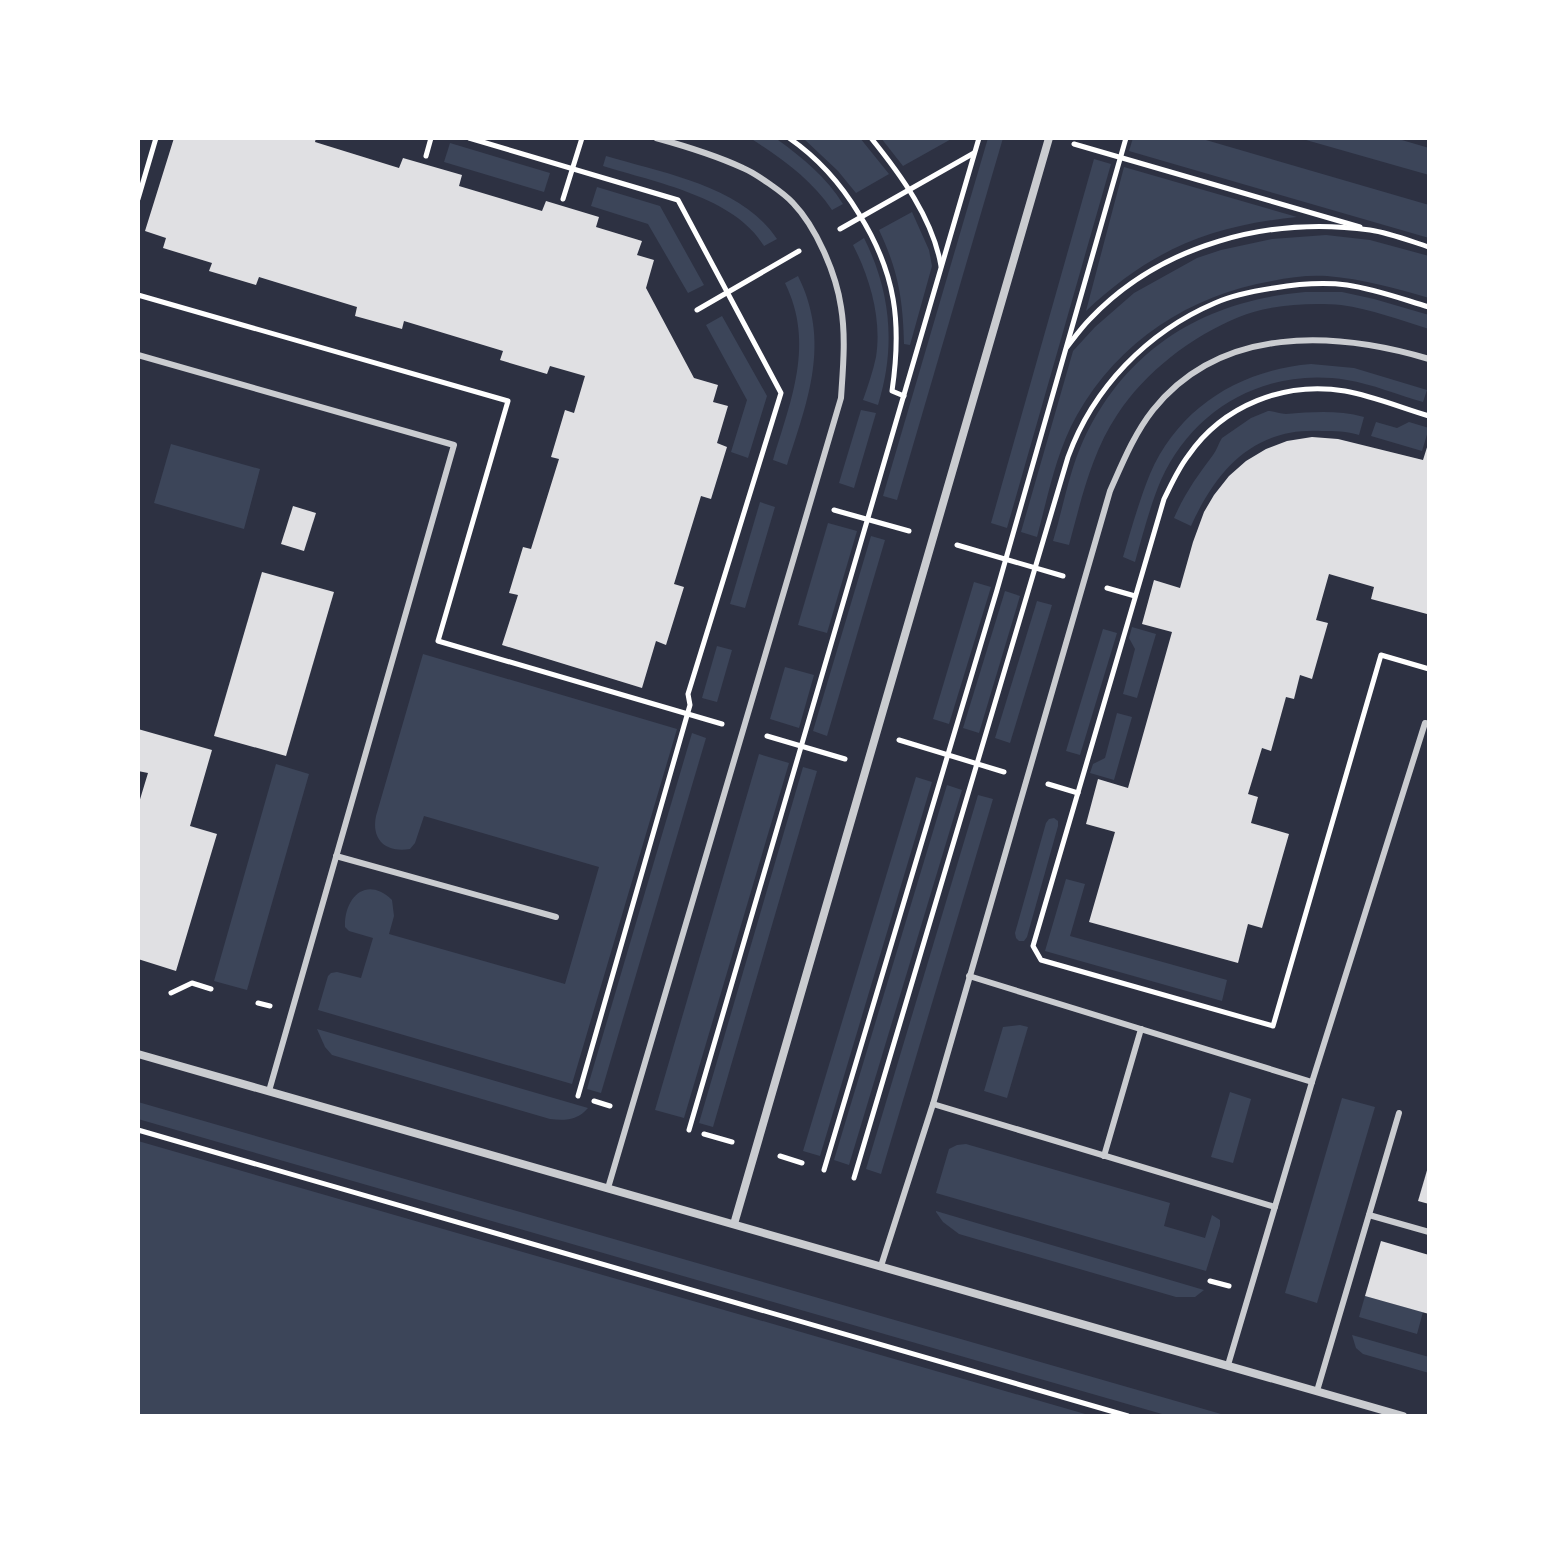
<svg xmlns="http://www.w3.org/2000/svg" width="1567" height="1554" viewBox="0 0 1567 1554" font-family="'IBM Plex Sans',sans-serif">
<rect width="100%" height="100%" fill="#2d3142"/>
<!-- green -->
<g fill="#3c4559">
<path d="M750,138H774L778,140C803,158 827,178 843,204L832,210C811,179 781,158 750,138Z"/>
<polygon points="803,138 860,138 889,174 856,193 838,171"/>
<polygon points="881,138 953,138 903,166"/>
<polygon points="988,138 1003,138 897,500 883,496"/>
<polygon points="1133,138 1199,138 1429,205 1429,238 1129,151"/>
<polygon points="1299,138 1395,138 1429,148 1429,175"/>
<polygon points="450,143 550,173 544,192 444,162"/>
<path d="M606,156C663,173 742,186 777,239L764,246C735,197 654,182 603,166Z"/>
<polygon points="1094,159 1111,164 1007,528 991,523"/>
<path d="M1124,167L1297,217C1209,226 1151,250 1086,311Z"/>
<polygon points="597,187 660,206 704,285 688,293 648,224 591,206"/>
<path d="M912,212L929,250L932,266L910,345L904,344C903,299 898,270 879,230Z"/>
<path d="M1326,235L1370,240L1429,256V298C1395,288 1363,279 1327,276C1309,275 1290,277 1272,281C1190,295 1119,341 1077,415C1056,452 1048,496 1037,537L1021,532L1073,351L1095,327L1134,293L1197,258L1221,250L1272,239Z"/>
<path d="M864,238C891,292 896,347 878,405L863,400C868,386 873,371 876,357C882,319 870,278 853,245Z"/>
<path d="M798,276C831,342 808,400 787,465L773,460C791,400 815,344 785,283Z"/>
<path d="M1305,292H1342L1374,299L1429,315V329C1400,320 1371,309 1341,305C1311,302 1266,305 1239,317C1192,336 1145,372 1117,415C1091,454 1081,501 1069,545L1053,541C1063,508 1069,472 1083,441C1126,348 1204,301 1305,292Z"/>
<polygon points="722,316 767,396 748,458 731,452 747,400 706,325"/>
<path d="M1311,364L1354,368L1427,390L1423,402C1398,395 1372,384 1347,380C1267,367 1194,407 1161,480C1150,506 1143,534 1135,562L1123,557C1131,530 1139,501 1150,474C1179,407 1240,370 1311,364Z"/>
<polygon points="861,410 876,413 854,488 839,483"/>
<path d="M1268,411C1274,411 1280,414 1286,414C1313,412 1338,410 1364,417L1359,435C1347,431 1334,431 1322,431C1254,427 1217,469 1191,526L1174,518C1184,495 1197,476 1213,455C1217,450 1218,444 1222,438L1251,418Z"/>
<polygon points="1376,422 1397,428 1409,422 1429,428 1422,451 1371,436"/>
<polygon points="171,444 260,469 244,529 154,503"/>
<polygon points="760,502 775,507 745,608 730,604"/>
<polygon points="828,523 857,531 827,633 798,625"/>
<polygon points="871,536 885,540 827,736 813,731"/>
<polygon points="974,582 991,587 949,724 933,719"/>
<polygon points="1005,591 1020,596 979,733 963,728"/>
<polygon points="1037,601 1052,605 1010,743 995,738"/>
<polygon points="1132,627 1156,634 1137,698 1123,694 1135,649 1129,638"/>
<polygon points="1103,629 1117,633 1080,755 1066,751"/>
<polygon points="717,646 732,650 717,702 702,698"/>
<path d="M423,654L677,729L572,1084L318,1010L328,976L331,973L337,972L361,978L373,938L349,931L345,927C344,898 366,875 392,900L394,916L389,934L565,984L599,867L424,816L415,843L410,849C386,853 371,840 376,816Z"/>
<polygon points="785,667 814,675 799,728 770,719"/>
<polygon points="1117,713 1132,717 1114,780 1090,773 1093,764 1105,758"/>
<polygon points="692,733 706,738 601,1093 587,1089"/>
<polygon points="759,754 789,763 684,1118 655,1110"/>
<polygon points="276,764 309,774 247,990 214,981"/>
<polygon points="803,767 817,771 713,1127 699,1123"/>
<polygon points="916,777 932,782 820,1156 803,1151"/>
<polygon points="947,785 962,790 849,1165 834,1160"/>
<polygon points="978,795 993,799 881,1174 866,1169"/>
<polygon points="1054,818 1058,821 1058,826 1027,937 1024,941 1019,941 1016,938 1015,933 1046,823 1049,819"/>
<polygon points="1066,879 1085,884 1070,936 1227,980 1222,1001 1045,951"/>
<polygon points="1020,1025 1028,1027 1007,1098 984,1091 1003,1027"/>
<path d="M317,1029L588,1108C578,1120 565,1121 550,1119L332,1055L325,1047Z"/>
<polygon points="1230,1092 1251,1099 1233,1163 1211,1157"/>
<polygon points="1342,1098 1375,1107 1317,1303 1285,1293"/>
<polygon points="138,1102 1228,1416 1169,1416 138,1119"/>
<polygon points="138,1141 1092,1416 138,1416"/>
<polygon points="966,1144 1170,1203 1164,1226 1205,1238 1212,1215 1220,1220 1220,1226 1206,1271 936,1193 949,1149 957,1145"/>
<polygon points="936,1212 936,1211 1204,1290 1195,1297 1176,1297 959,1234 943,1222"/>
<polygon points="1365,1296 1423,1312 1417,1334 1359,1317"/>
<polygon points="1352,1335 1429,1357 1429,1373 1363,1354 1356,1348"/>
</g>
<!-- building -->
<g fill="#e0e0e3">
<polygon points="174,138 316,138 315,142 399,168 403,158 462,175 459,186 542,211 546,201 599,217 596,227 642,241 637,255 654,260 646,288 694,378 718,385 713,402 728,406 717,443 727,447 711,499 701,496 674,584 684,587 666,645 656,641 642,688 502,645 518,595 509,593 523,547 531,549 559,459 551,457 565,410 574,413 585,376 550,366 547,374 500,360 503,351 404,321 402,329 355,316 357,307 259,277 256,285 209,271 212,263 163,248 166,238 145,231"/>
<polygon points="1312,437 1338,439 1423,460 1429,441 1429,607 1427,614 1371,599 1374,587 1329,574 1316,620 1328,623 1312,679 1300,675 1294,699 1286,697 1271,751 1262,748 1248,794 1258,797 1251,823 1289,834 1262,928 1248,924 1238,963 1089,922 1115,832 1086,824 1098,779 1128,788 1172,632 1142,624 1154,580 1180,588 1193,542 1204,512 1214,495 1229,476 1246,461 1266,449 1287,441"/>
<polygon points="293,506 316,513 304,551 281,544"/>
<polygon points="262,572 334,592 286,756 214,736"/>
<polygon points="138,729 212,750 190,826 217,834 176,971 138,959 138,806 148,773 138,771"/>
<polygon points="1428,1167 1429,1167 1429,1204 1418,1201"/>
<polygon points="1381,1241 1429,1255 1429,1314 1365,1296"/>
</g>
<g fill="none" stroke-linecap="round" stroke-linejoin="round">
<!-- path -->
<g stroke="#fff" stroke-width="5">
<polyline points="469,138 678,200 781,393 688,694 690,705 578,1096"/>
<path d="M789,138C818,158 841,184 859,214C896,273 902,323 892,391L904,396"/>
<path d="M871,138C901,175 933,219 941,266"/>
<polyline points="1074,144 1360,227"/>
<polyline points="426,156 431,138"/>
<polyline points="138,199 156,138"/>
<polyline points="563,199 582,138"/>
<polyline points="840,229 974,153"/>
<polyline points="138,295 508,401 438,641 722,724"/>
<polyline points="697,310 799,251"/>
<path d="M1067,347C1074,338 1082,327 1090,319C1161,244 1270,216 1370,230C1390,233 1410,241 1429,247"/>
<path d="M1429,416C1402,408 1373,396 1345,391C1285,381 1223,405 1188,456C1178,469 1171,485 1164,499L1033,946L1041,960L1273,1026L1381,655L1429,669"/>
<polyline points="834,510 909,531"/>
<polyline points="957,545 1063,576"/>
<polyline points="1107,588 1135,596"/>
<polyline points="767,736 845,759"/>
<polyline points="899,740 1004,772"/>
<polyline points="1048,784 1078,793"/>
<polyline points="171,993 192,983 211,989"/>
<polyline points="258,1003 270,1006"/>
<polyline points="594,1101 610,1106"/>
<polyline points="138,1130 1128,1416"/>
<polyline points="689,1130 979,138"/>
<polyline points="704,1134 732,1142"/>
<polyline points="780,1156 802,1163"/>
<polyline points="824,1170 997,590 1126,138"/>
<path d="M854,1178L1068,457C1093,388 1147,332 1215,303C1233,295 1254,291 1274,288C1298,284 1323,282 1347,285C1375,289 1402,299 1429,307"/>
<polyline points="1210,1281 1229,1286"/>
</g>
<!-- service -->
<g stroke="#caccd0" stroke-width="6">
<polyline points="138,355 454,445 269,1091"/>
<polyline points="336,856 556,917"/>
<polyline points="969,976 1312,1082"/>
<polyline points="933,1104 1275,1207"/>
<polyline points="1104,1156 1141,1029"/>
<path d="M608,1188L841,398C843,368 846,337 841,307C836,273 816,227 793,203C784,193 755,173 743,168C715,155 685,146 656,138"/>
<polyline points="1369,1215 1429,1232"/>
<path d="M881,1266L933,1104L1110,491C1122,464 1134,434 1153,410C1221,325 1334,331 1429,359"/>
<polyline points="1228,1365 1312,1082 1425,723 1429,724"/>
<polyline points="1317,1391 1399,1113"/>
</g>
<!-- minor -->
<g stroke="#caccd0" stroke-width="8">
<polyline points="138,1054 1403,1416"/>
<polyline points="734,1224 1049,138"/>
</g>
</g>
<!-- border -->
<rect width="1567" height="1554" fill="none" stroke="#ffffff" stroke-width="280"/>
</svg>
